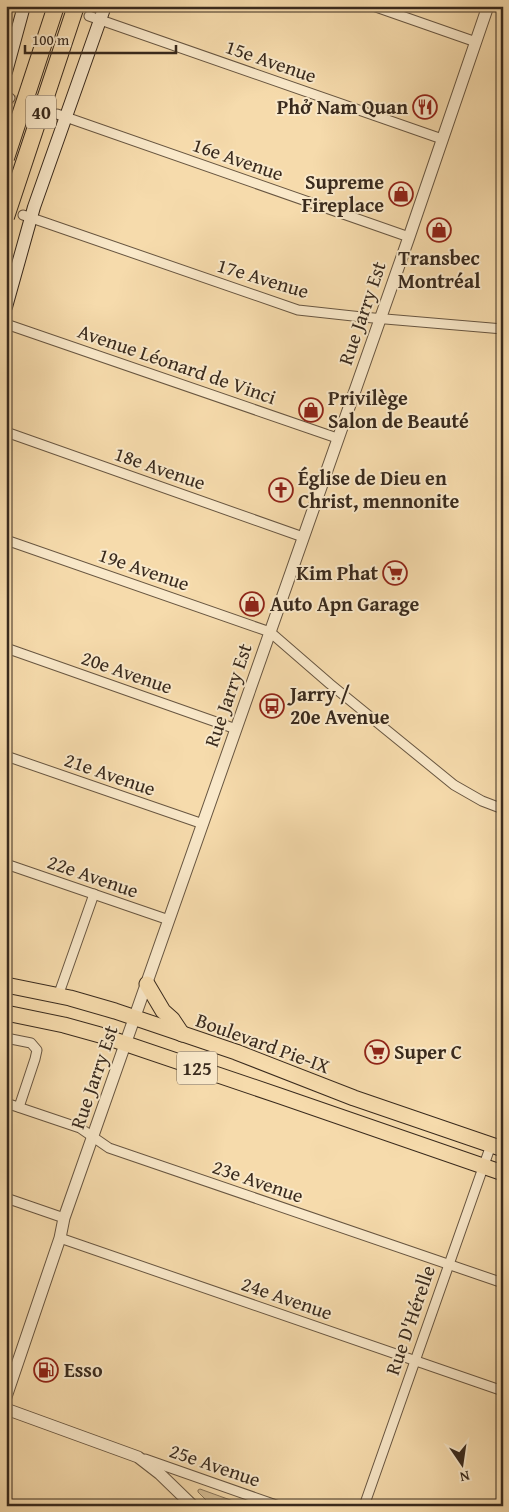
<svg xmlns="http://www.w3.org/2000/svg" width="509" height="1512" viewBox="0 0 509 1512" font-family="'Gentium Book Plus',serif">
<rect width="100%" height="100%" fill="#f6dbac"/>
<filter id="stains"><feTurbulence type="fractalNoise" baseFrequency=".004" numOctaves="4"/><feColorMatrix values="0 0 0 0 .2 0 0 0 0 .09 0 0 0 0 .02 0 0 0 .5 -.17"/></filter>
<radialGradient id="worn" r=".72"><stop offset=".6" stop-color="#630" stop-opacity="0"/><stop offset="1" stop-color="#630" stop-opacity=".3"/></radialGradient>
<!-- green -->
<polygon fill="#d6bd94" stroke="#887458" points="200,1489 247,1506 212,1506 198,1492 198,1490"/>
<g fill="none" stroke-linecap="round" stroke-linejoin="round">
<!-- minor-tunnel -->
<g stroke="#d0b88f" stroke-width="9" stroke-dasharray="9 4.5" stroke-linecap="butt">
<polyline points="61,6 89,16"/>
<polyline points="10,98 57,114"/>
</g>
<!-- minor casing -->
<g stroke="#685641" stroke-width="11">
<g id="minor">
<polyline points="373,6 476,42"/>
<polyline points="89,16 442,139"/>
<polyline points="6,97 10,98"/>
<polyline points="57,114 409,237"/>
<polyline points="23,215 298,310 362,317 503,329"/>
<polyline points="6,324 337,438"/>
<polyline points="6,432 303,537"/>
<polyline points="6,540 270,632 330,684 454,785 482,801 503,809"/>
<polyline points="6,648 236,729"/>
<polyline points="6,756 203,824"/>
<polyline points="6,864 169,920"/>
<polyline points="58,996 94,894"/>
<polyline points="6,1038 31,1043 37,1050 35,1059 19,1107"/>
<polyline points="6,1103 80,1128 109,1148 503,1283"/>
<polyline points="6,1198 64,1218"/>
<polyline points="60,1238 503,1391"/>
<polyline points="145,1459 279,1506"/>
<polyline points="364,1506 491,1145"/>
</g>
</g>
<!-- tertiary casing -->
<g stroke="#685641" stroke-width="13">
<g id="tertiary">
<polyline points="6,1397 60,1238 64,1218 409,237 488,6"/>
<polyline points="6,1409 138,1457 160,1474 193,1506"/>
</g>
</g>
<!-- secondary casing -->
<g stroke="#392a1d" stroke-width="14">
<g id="secondary">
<polyline points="6,72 24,6"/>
<polyline points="6,307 34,207 105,6"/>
</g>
</g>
<!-- primary casing -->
<g stroke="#392a1d" stroke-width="17">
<g id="primary">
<polyline points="147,984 163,1011 172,1019 182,1034"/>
<polyline points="6,985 70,998 115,1011 236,1052 354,1098 503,1149"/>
<polyline points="6,1013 64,1025 100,1035 280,1096 503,1173"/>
</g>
</g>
<!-- minor -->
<use href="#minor" stroke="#f9e8c9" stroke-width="9"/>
<!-- tertiary -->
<use href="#tertiary" stroke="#f9e8c9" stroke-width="11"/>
<!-- secondary -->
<use href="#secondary" stroke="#f9e8c9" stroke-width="12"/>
<!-- primary -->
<use href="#primary" stroke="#f6dbac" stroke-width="15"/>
<!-- motorway-bridge casing -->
<g stroke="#392a1d" stroke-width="18" stroke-linecap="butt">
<g id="motorway-bridge">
<polyline points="6,158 56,6"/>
<polyline points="6,217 76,6"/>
</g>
</g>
<!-- motorway-bridge -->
<use href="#motorway-bridge" stroke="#f6dbac" stroke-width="16"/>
</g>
<!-- icons -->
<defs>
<g id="restaurant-ring" transform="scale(1.25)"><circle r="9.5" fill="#f9e8c9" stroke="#8f2418" stroke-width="1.5"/><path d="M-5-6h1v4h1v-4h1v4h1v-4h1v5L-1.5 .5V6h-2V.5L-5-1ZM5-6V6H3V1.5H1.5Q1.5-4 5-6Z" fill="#8f2418"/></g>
<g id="shop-ring" transform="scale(1.25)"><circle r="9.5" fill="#f9e8c9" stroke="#8f2418" stroke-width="1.5"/><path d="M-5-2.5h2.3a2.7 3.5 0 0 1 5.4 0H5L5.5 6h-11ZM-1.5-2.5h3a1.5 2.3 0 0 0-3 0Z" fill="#8f2418"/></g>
<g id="church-ring" transform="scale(1.25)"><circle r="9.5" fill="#f9e8c9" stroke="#8f2418" stroke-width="1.5"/><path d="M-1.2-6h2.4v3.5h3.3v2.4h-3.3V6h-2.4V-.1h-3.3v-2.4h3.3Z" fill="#8f2418"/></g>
<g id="supermarket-ring" transform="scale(1.25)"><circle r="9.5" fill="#f9e8c9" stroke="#8f2418" stroke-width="1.5"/><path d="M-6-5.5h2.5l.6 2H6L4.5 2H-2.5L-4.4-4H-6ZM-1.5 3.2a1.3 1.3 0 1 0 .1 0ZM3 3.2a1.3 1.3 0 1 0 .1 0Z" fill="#8f2418"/></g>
<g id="bus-ring" transform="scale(1.25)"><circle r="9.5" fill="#f9e8c9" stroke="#8f2418" stroke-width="1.5"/><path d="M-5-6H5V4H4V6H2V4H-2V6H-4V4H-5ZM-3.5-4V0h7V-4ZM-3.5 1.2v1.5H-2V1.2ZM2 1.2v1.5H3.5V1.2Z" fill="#8f2418"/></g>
<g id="fuel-ring" transform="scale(1.25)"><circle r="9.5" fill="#f9e8c9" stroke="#8f2418" stroke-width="1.5"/><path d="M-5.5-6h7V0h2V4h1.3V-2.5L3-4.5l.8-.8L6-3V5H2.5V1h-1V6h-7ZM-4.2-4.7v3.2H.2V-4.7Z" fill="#8f2418"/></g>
</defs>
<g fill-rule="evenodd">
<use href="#restaurant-ring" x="425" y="107"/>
<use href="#shop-ring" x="401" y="194"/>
<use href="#shop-ring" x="439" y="230"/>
<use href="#shop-ring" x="311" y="410"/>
<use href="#church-ring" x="281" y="490"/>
<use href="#supermarket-ring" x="395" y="573"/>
<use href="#shop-ring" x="252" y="604"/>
<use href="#bus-ring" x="272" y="706"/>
<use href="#supermarket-ring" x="377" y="1052"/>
<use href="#fuel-ring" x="46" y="1370"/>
</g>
<g text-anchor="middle" stroke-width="4" stroke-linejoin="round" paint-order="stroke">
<!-- shield labels -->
<g fill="#f9e8c9" stroke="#736351" stroke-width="1">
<rect x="26" y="95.5" width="30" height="33" rx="4"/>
<rect x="177" y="1051.5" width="40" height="33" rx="4"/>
</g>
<g font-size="19" font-weight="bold" fill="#392a1d">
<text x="41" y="119">40</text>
<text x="197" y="1075">125</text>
</g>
<!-- street labels -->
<g font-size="20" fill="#392a1d" stroke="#f9e8c9">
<text transform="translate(271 61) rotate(19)" y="7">15e Avenue</text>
<text transform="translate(238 159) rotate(19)" y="7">16e Avenue</text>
<text transform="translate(263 278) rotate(17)" y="7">17e Avenue</text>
<text transform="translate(362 313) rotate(-71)" y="7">Rue Jarry Est</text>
<text transform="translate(177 364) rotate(19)" y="7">Avenue Léonard de Vinci</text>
<text transform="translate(160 468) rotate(19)" y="7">18e Avenue</text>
<text transform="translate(144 569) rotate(19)" y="7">19e Avenue</text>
<text transform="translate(127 672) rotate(19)" y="7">20e Avenue</text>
<text transform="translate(228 695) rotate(-71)" y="7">Rue Jarry Est</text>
<text transform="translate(110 774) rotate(19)" y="7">21e Avenue</text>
<text transform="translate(93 876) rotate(19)" y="7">22e Avenue</text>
<text transform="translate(263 1043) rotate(20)" y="7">Boulevard Pie-IX</text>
<text transform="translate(94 1077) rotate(-71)" y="7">Rue Jarry Est</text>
<text transform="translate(258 1181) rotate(19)" y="7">23e Avenue</text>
<text transform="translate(287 1298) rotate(19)" y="7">24e Avenue</text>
<text transform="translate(410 1320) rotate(-71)" y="7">Rue D'Hérelle</text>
<text transform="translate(215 1465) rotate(19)" y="7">25e Avenue</text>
</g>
<!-- poi labels -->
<g font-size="20" font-weight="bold" fill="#392a1d" stroke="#f9e8c9" text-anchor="start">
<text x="408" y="114" text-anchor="end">Phở Nam Quan</text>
<text x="384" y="189" text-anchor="end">Supreme<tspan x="384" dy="23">Fireplace</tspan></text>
<text x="439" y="265" text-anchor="middle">Transbec<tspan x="439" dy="23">Montréal</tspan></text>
<text x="328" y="405">Privilège<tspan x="328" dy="23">Salon de Beauté</tspan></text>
<text x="298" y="485">Église de Dieu en<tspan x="298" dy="23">Christ, mennonite</tspan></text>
<text x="378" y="580" text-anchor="end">Kim Phat</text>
<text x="270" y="611">Auto Apn Garage</text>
<text x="290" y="701">Jarry /<tspan x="290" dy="23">20e Avenue</tspan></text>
<text x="394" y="1059">Super C</text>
<text x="64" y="1377">Esso</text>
</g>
</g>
<!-- margin -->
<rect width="509" height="1512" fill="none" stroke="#f6dbac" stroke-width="25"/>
<rect x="8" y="8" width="494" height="1497" fill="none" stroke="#392a1d" stroke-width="2.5"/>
<rect x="12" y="12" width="484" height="1487" fill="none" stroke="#392a1d"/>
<!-- north arrow -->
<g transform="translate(462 1464) rotate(167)" stroke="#f9e8c9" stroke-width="4" paint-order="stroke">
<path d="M0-4L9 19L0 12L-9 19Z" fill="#392a1d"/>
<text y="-8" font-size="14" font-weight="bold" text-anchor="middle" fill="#392a1d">N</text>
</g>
<!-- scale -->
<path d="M25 45v8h151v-8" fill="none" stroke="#392a1d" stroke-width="2.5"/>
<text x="32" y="45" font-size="15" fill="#392a1d" stroke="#f9e8c9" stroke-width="4" paint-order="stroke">100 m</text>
<rect width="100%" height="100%" filter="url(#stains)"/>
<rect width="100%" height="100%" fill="url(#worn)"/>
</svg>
